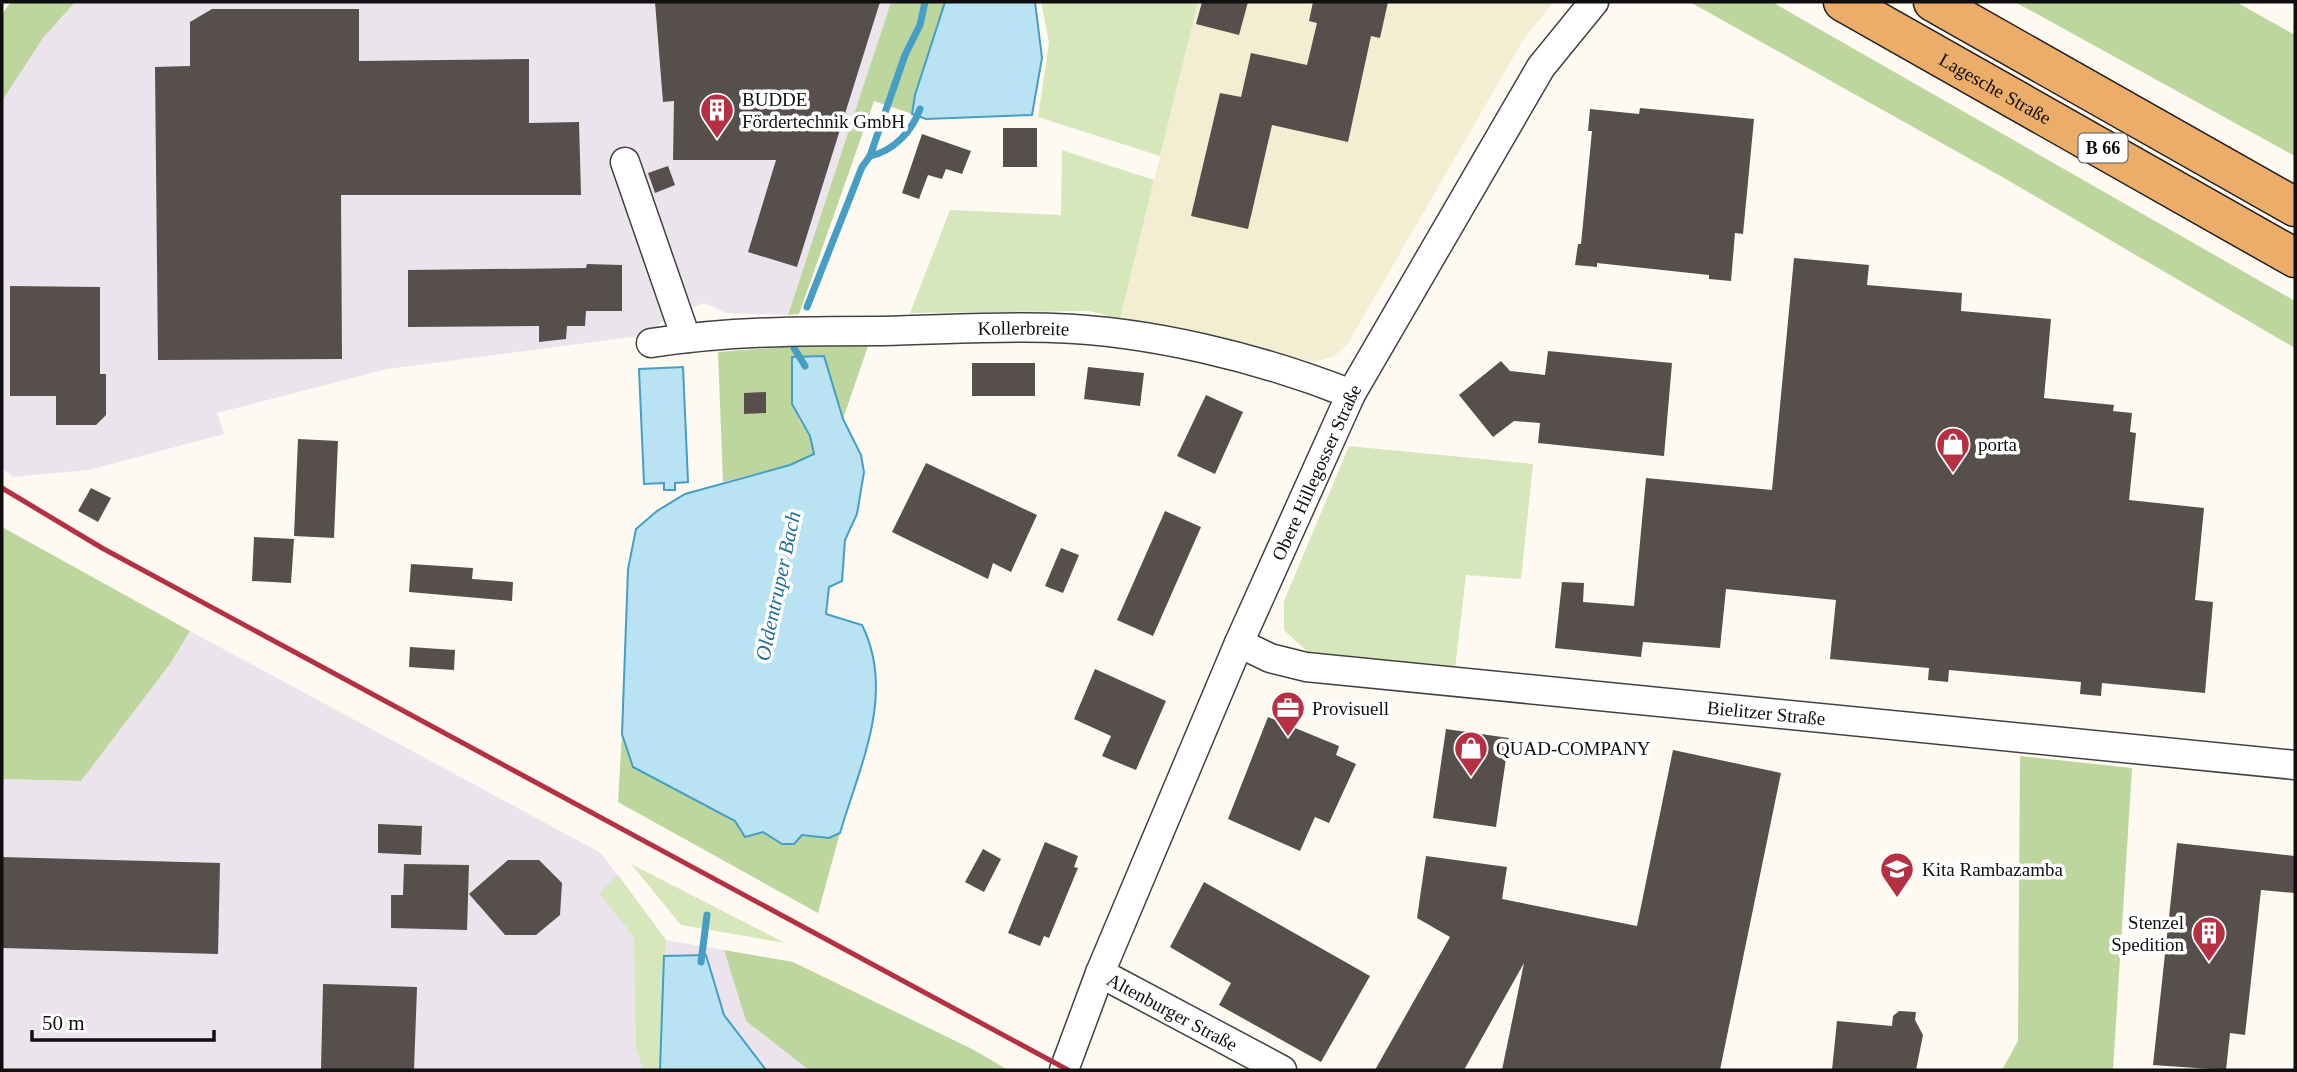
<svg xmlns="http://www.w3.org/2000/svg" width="2297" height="1072" viewBox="0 0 2297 1072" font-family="Georgia,serif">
<rect width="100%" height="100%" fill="#fefaf1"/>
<!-- industrial -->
<g fill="#ebe4ec">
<polygon points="75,2 891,2 788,315 726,313 704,303 663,321 647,335 387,369 217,413 224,434 89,470 13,477 2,468 2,101 43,38"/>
<polygon points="190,631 601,853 666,940 724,950 746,1021 809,1070 2,1070 2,779 81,781 170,664"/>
</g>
<!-- farmland -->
<polygon fill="#f3edd2" points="1198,2 1553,2 1522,42 1347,345 1333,357 1313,362 1120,319"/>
<!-- green -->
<g fill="#d6e7bc">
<polygon points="1041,2 1198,2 1160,156 1038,117 1049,42"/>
<polygon points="1062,150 1154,180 1120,319 1089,311 910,313 950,210 1061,215"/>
<polygon points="1349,446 1533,464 1521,579 1466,575 1455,669 1311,655 1284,630 1284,601"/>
<polygon points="631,864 785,943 681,925"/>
<polygon points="618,875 666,940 660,1070 644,1070 636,1049 634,937 599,893"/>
</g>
<!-- forest -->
<g fill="#bcd69d">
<polygon points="11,2 75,2 43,38 2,101 2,14"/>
<polygon points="891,2 945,2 915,95 912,114 874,101 799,314 788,315"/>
<polygon points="1690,2 1772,2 2295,301 2295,348 2004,178"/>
<polygon points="2015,2 2236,2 2295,35 2295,156"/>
<polygon points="868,346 843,419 824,356 792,357 799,420 810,436 814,454 790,465 723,482 718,352 785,347"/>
<polygon points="2,527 190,631 170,664 81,781 2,779"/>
<polygon points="622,734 633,767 735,821 741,833 763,832 782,844 802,835 829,838 840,833 818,913 618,802"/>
<polygon points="2020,756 2132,768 2113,1070 2002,1070 2018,1041"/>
<polygon points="724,950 793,962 974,1050 1008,1070 809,1070 746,1021"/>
</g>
<!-- water -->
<g fill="#b9e2f2" stroke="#459ec4" stroke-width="2">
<polygon points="945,2 1035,2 1042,58 1032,115 926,119 912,114 915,95"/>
<path d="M824,356L843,419L861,455L864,472L857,514L845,540L842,581L829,587L826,614L862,625C896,693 860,765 840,833L829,838L802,835L794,844H782L763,832L745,837L735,821L633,767L622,734L628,569L636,529L657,511L685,494L790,465L814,454L810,436L792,404V357Z"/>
<polygon points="683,367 688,482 675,483 675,490 664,490 664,483 644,484 639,369"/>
<polygon points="706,955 724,1015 766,1070 660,1070 664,956"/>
</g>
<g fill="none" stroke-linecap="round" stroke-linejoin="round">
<!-- stream -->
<g stroke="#459ec4" stroke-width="7">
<path d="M870,156C894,151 912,131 920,109"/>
<polyline points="807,307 862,167 870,156 905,55 920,25 925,2"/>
<polyline points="794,348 805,366"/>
<polyline points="701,962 707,915"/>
</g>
</g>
<!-- building -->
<g fill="#564f4c">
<polygon points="655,2 880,2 797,267 748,252 776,160 673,160 674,101 663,102"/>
<polygon points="1202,2 1248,2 1239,35 1196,24"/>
<polygon points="1313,2 1388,2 1380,38 1371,36 1348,142 1272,125 1248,229 1191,216 1220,93 1241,97 1251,53 1307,65 1317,23 1309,21"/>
<polygon points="212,9 359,9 359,61 529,59 529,123 579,122 581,195 341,195 342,359 158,360 155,67 190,66 190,22"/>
<polygon points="1640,108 1754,119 1743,234 1735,233 1731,281 1709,279 1709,275 1597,263 1597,267 1575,265 1578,244 1581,244 1592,131 1588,131 1590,109 1639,114"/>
<rect x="1003" y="128" width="34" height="39"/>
<polygon points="922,134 971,151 962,174 946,169 942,179 928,175 919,199 902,193"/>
<polygon points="668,166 675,185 655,193 648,173"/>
<polygon points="1794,258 1869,265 1867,285 1962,293 1961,311 2051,319 2044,398 2114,405 2113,411 2132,413 2130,432 2136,433 2129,500 2204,508 2195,600 2213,602 2205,693 2102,683 2101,696 2080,694 2081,682 1949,670 1948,682 1928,680 1929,668 1830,659 1836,600 1726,589 1720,648 1643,642 1641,657 1555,648 1562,582 1584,583 1583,602 1634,606 1646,478 1772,490"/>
<polygon points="587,264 622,265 622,311 586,311 585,326 567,326 566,339 539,342 539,326 408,327 408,270 586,268"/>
<polygon points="10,286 100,287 100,374 106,374 106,415 96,425 56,425 56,396 10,396"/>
<polygon points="1548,351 1672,363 1664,456 1538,443 1540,423 1514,421 1493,437 1459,395 1501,361 1510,371 1545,375"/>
<rect x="972" y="363" width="63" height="33"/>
<polygon points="1088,367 1144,373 1140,406 1084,399"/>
<polygon points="766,392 766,413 744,414 744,393"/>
<polygon points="1206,395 1243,412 1215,474 1177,456"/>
<polygon points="298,439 338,441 334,538 294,536"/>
<polygon points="926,463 1037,515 1011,572 993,563 988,579 892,532"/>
<polygon points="91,488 111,498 98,522 78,511"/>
<polygon points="1165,511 1201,527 1153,636 1117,620"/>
<polygon points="254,537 294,539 291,583 252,581"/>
<polygon points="1061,548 1079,555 1063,593 1045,586"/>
<polygon points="411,564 473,568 472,579 513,582 512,601 409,592"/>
<polygon points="410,647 455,650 454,670 409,667"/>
<polygon points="1095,669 1166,701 1136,770 1102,756 1111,736 1074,719"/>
<polygon points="1268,717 1339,746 1336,755 1356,764 1329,823 1315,817 1300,851 1228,819"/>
<polygon points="1446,729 1509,738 1496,827 1433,818"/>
<polygon points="1673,750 1781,773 1720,1070 1502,1070 1524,963 1464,1070 1375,1070 1450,937 1417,918 1426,856 1507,867 1502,899 1637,926"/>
<polygon points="378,824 422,826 421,855 378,853"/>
<polygon points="1045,842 1078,856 1074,867 1078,868 1049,938 1044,936 1040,946 1008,933"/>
<polygon points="2177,843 2295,856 2295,893 2261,890 2245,1035 2230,1033 2226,1070 2153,1065"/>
<polygon points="983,849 1001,859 984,892 965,882"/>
<polygon points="2,857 220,863 218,954 2,948"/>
<polygon points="508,860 539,860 562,883 560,915 536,935 505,935 469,894"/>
<polygon points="404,864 469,865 467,930 391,928 391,895 403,895"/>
<polygon points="1204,882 1370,976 1321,1062 1219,1005 1231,983 1170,947"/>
<polygon points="323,984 417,987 414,1070 321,1070"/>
<polygon points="1899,1011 1916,1012 1915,1020 1923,1035 1916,1070 1832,1070 1837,1021 1892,1026 1893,1016"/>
</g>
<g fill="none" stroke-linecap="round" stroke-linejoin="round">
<!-- minor casing -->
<g stroke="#424242" stroke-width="31">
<g id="minor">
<polyline points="625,162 686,338"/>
<path id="s1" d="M651,343C729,331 804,331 883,331C939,330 996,326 1053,328C1150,331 1260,358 1351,394"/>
<path id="s2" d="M1239,643L1270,658L1306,667L2295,765"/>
<path id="s3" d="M1100,973L1282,1070"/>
<path id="s4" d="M1064,1070L1100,973L1239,643L1351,394L1541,67L1594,2"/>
</g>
</g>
<!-- trunk casing -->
<g stroke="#202020" stroke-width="41">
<g id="trunk">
<path id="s5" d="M1843,2L2295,258"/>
<polyline points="1933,2 2295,207"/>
</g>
</g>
<!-- minor -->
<use href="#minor" stroke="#fff" stroke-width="28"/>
<!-- trunk -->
<use href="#trunk" stroke="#ecac6a" stroke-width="38"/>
<!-- rail -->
<polyline stroke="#b53043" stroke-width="5" points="2,488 102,548 1068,1070"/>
</g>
<!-- icons -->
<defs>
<g id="building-pin" transform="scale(1.75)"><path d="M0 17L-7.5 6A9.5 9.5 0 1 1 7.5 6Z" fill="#b53043" stroke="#fff"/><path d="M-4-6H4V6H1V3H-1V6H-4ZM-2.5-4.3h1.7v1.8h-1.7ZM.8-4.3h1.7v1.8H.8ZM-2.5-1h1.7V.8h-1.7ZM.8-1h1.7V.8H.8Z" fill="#fff"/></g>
<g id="shop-pin" transform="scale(1.75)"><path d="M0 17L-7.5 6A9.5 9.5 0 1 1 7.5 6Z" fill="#b53043" stroke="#fff"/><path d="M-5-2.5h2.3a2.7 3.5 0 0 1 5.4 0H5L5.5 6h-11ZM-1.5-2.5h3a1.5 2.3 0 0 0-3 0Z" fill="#fff"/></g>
<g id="office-pin" transform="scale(1.75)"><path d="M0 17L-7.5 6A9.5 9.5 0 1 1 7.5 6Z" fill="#b53043" stroke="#fff"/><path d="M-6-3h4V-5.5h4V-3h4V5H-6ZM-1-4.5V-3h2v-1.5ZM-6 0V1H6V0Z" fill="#fff"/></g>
<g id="school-pin" transform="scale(1.75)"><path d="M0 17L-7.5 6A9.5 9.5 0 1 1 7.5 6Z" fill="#b53043" stroke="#fff"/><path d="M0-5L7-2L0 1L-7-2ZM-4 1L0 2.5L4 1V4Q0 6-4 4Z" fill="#fff"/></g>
</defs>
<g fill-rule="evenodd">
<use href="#building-pin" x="717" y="110"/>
<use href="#shop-pin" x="1953" y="444"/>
<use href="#office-pin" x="1288" y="708"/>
<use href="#shop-pin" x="1471" y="748"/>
<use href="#school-pin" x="1897" y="869"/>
<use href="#building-pin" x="2209" y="933"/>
</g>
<g text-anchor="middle" stroke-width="7" stroke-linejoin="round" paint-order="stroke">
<!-- shield labels -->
<rect fill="#fff" stroke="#575757" stroke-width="2" x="2078.5" y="133.5" width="49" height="29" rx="5"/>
<g font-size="18" font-weight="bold" fill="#0f0f0f">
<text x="2103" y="154">B 66</text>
</g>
<!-- street labels -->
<g font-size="19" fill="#0f0f0f" stroke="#fff">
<text dy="7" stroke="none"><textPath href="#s5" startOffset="175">Lagesche Straße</textPath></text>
<text dy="7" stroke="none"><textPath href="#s1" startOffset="373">Kollerbreite</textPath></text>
<text dy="7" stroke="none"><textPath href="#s4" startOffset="649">Obere Hillegosser Straße</textPath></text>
<text dy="7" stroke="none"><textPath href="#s2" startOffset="534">Bielitzer Straße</textPath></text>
<text dy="7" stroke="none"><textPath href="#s3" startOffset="82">Altenburger Straße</textPath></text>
</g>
<!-- poi labels -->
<g font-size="19" fill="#0f0f0f" stroke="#fff" text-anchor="start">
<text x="742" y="106">BUDDE<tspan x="742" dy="22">Fördertechnik GmbH</tspan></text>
<text x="1978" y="451">porta</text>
<text x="1312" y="715">Provisuell</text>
<text x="1496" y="755">QUAD-COMPANY</text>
<text x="1922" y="876">Kita Rambazamba</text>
<text x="2184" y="929" text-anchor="end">Stenzel<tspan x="2184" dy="22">Spedition</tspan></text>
</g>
<!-- water labels -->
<g font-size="21" font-style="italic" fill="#206f98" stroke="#fff">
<text transform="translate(778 586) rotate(-78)" y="7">Oldentruper Bach</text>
</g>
</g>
<!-- border -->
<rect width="2297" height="1072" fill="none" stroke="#0f0f0f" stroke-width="7"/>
<!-- scale -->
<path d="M32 1030v10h182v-10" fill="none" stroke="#0f0f0f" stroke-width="3.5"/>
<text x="42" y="1030" font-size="21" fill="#0f0f0f" stroke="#ffffff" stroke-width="5" paint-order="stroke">50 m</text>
</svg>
